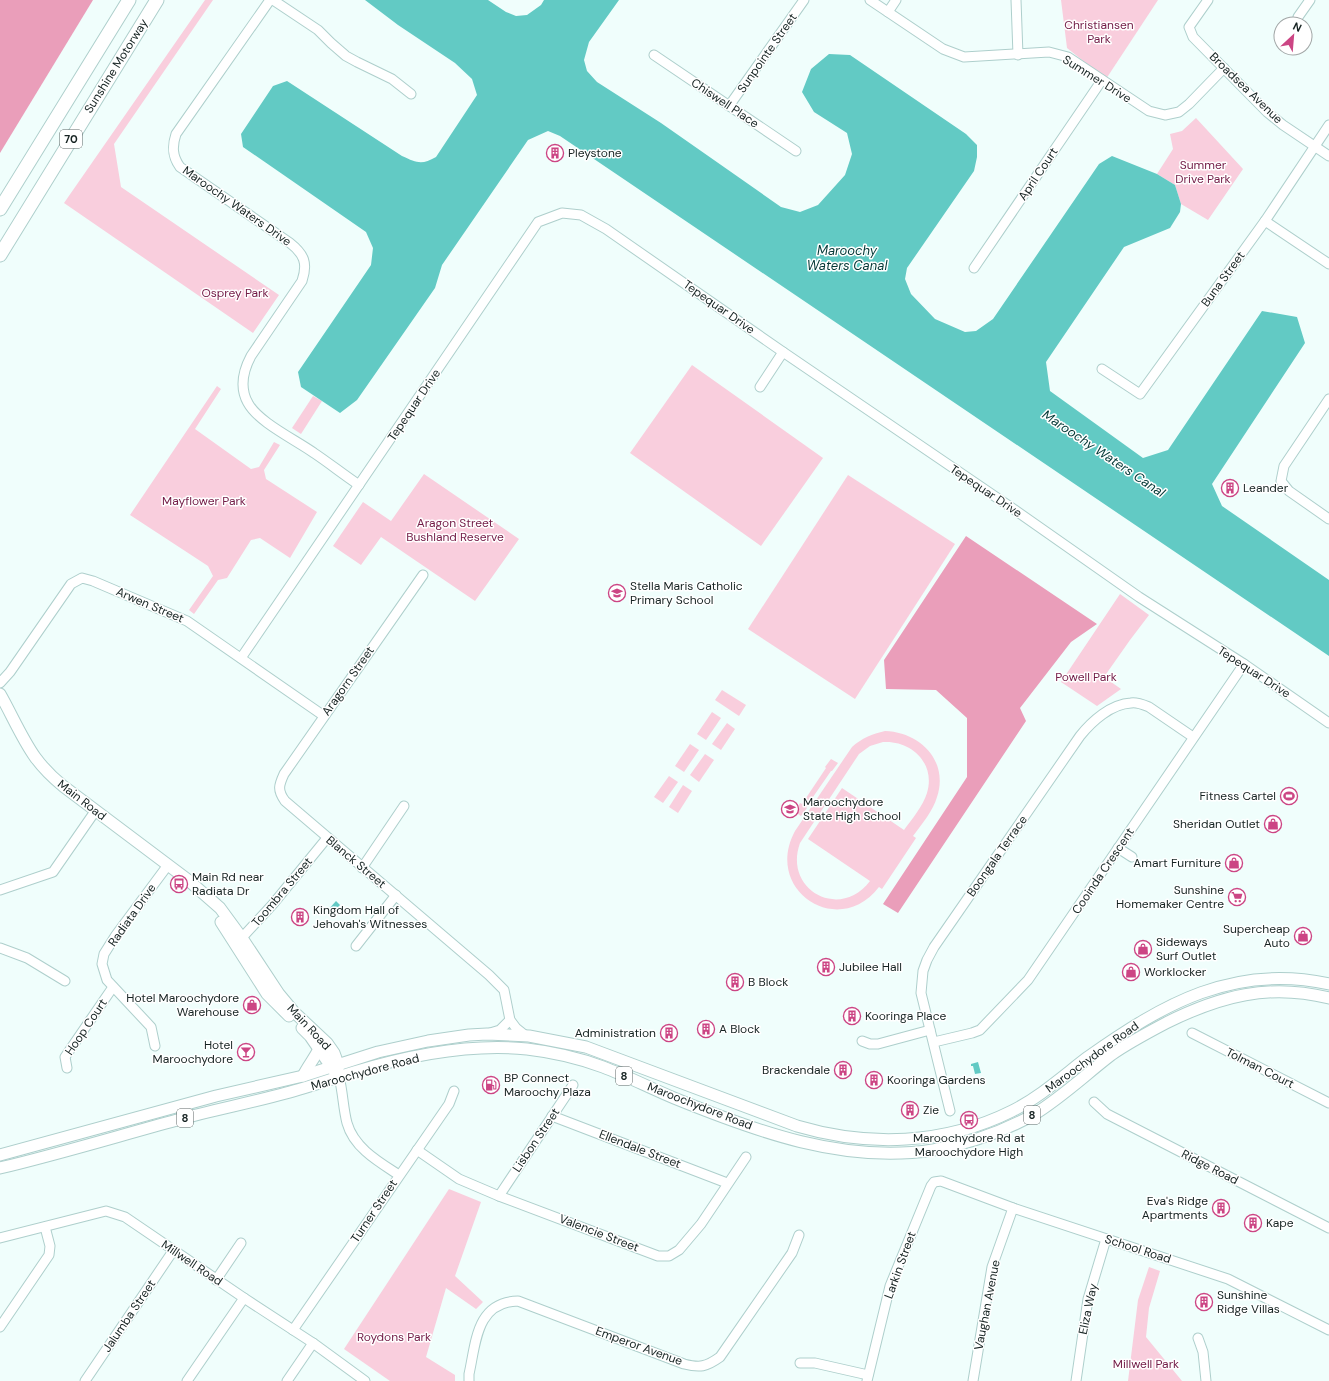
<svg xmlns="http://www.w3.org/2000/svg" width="1329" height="1381" viewBox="0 0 1329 1381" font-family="'DM Sans',sans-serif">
<rect width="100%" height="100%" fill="#f0fefc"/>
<!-- green -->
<g fill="#f9cedd" fill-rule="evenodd">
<polygon points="205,0 213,0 114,144 121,187 279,295 253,333 64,203"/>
<polygon points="1061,0 1158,0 1106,79 1067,48"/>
<polygon points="1196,118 1243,169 1208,220 1181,204 1175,185 1157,174 1173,149 1170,134 1182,131"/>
<polygon points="692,365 823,458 761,546 630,453"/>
<polygon points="217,386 221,389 195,429 251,469 259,467 274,442 280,445 264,470 266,479 317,512 290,558 260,538 251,540 227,578 218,580 194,614 189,610 213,576 208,566 130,515"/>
<polygon points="313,396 322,401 301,434 292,428"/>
<polygon points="424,474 519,539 475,601 381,537 361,565 333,546 363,502 391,521"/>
<polygon points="848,475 955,544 855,699 748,629"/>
<polygon points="1120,594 1149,615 1130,640 1104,677 1121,689 1097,706 1061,682"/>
<polygon points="722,690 746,705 739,716 715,700"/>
<polygon points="712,712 721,718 706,740 697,734"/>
<polygon points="727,723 735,729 721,750 712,744"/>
<path d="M885,731C920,732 949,761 937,797C933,811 922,824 913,836L916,838L882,889L879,887C838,940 763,890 795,831L852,747C862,738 872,734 885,731ZM883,742C911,740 936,763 927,793C923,806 912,819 904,830L842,788L808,839L870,881C840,921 783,890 800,843L859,754L870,746Z"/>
<polygon points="690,744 699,750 684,772 675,766"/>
<polygon points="705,754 714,760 699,782 690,775"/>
<polygon points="831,759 838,763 832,771 831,771 806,807 807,808 801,816 795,812 800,803 802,804 826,768 825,767"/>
<polygon points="669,776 678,782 663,803 654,797"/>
<polygon points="683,785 692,791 678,813 669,807"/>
<polygon points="449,1189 481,1202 455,1276 483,1302 476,1309 446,1288 426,1357 455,1375 455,1381 390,1381 344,1349"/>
<polygon points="1149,1267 1160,1271 1149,1308 1146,1337 1182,1381 1128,1381 1138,1300"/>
</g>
<!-- forest -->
<g fill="#ea9eba">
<polygon points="0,0 93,0 0,153"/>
<polygon points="966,536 1097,624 1071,642 1020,708 1026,721 898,913 883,904 967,777 967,718 936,690 886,689 884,660"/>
</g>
<!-- water -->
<g fill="#62cac4">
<path d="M365,0H488L506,12L516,16L527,15L541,5L544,0H619L589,42L584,60L587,71L597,82L661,123L781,207L800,212L818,205L845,175L852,154L847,133L814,112L802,92L811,69L829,54L850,55L966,134L977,145V157L974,171L907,268L905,279L911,294L935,319L965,332L976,331L993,319L1099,164L1112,156L1157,174L1175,185L1181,204L1180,212L1170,228L1124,247L1046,362L1050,391L1143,458L1168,450L1262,311L1297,317L1305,343L1212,484L1222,506L1329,580V656L560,136L548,131L528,140L442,265L435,288L357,400L340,413L301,387L298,372L371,265L373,248L366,232L243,147L241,134L273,86L287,81L402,156C417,163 422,165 436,157L477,95L472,79L455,63L398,25Z"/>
<polygon points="336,901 340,905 332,914 328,910"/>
<polygon points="978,1062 981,1073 975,1074 973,1066 971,1066 971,1064"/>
</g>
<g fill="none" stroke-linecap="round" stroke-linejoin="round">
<!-- minor casing -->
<g stroke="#aecfcc" stroke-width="11">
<g id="minor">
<path d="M270,0L176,134C172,146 172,156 180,167L290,243C304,254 308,263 302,281L251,356C243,371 239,387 248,403C258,422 296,440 314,453C329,463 344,475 359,485"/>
<polyline points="273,0 318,30 331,43 346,56 357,62 392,79 411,94"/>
<polyline points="870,0 943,49 964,57 1049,52 1068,57 1149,111 1165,115 1179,112 1189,104 1224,68"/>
<polyline points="1016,0 1018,55"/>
<polyline points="1208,0 1189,27 1193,37 1267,112 1283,125 1329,156"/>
<polyline points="888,12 896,0"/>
<polyline points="1298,17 1310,0"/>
<polyline points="654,55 796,151"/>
<polyline points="729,106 804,0"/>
<polyline points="1265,221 1329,264"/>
<polyline points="974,268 1102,80"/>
<polyline points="1102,369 1140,394 1265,221 1329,125"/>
<polyline points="760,387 783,352"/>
<polyline points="1329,399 1284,466 1281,481 1289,491 1329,519"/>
<path d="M423,575L284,774C279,785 277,790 285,801L489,975L504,990L510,1020L516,1028L526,1036"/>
<polyline points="241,658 538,222 562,213 581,215 606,229 783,352 1012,508 1139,597 1244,664 1329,723"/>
<polyline points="0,683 10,672 71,584 82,578 93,581 187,621 324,716"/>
<polyline points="1118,848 1132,857"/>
<polyline points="362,868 404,806"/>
<polyline points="0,890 53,872 96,810"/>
<polyline points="238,942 273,904 327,838"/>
<polyline points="356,946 396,895"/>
<polyline points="0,948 27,958 65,981"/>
<polyline points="490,1033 500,1030 510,1020"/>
<polyline points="1192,1033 1329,1103"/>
<polyline points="862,1041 870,1044 878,1044 930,1030"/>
<polyline points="934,1042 972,1033 980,1030 1028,980 1244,664"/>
<polyline points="155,1046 151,1027 107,980 102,964 104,954 116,935 168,865"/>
<polyline points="67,1068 65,1057 113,987"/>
<path d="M339,1077C343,1092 343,1108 347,1123C354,1148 379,1162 399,1175"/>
<polyline points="1094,1102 1107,1114 1329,1228"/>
<path d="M950,1111L921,993L923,971L927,960L934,947L1080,736C1092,721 1111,704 1131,703C1137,702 1144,705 1149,707L1193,737"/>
<polyline points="552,1116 727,1183"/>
<polyline points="417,1150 459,1179 499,1196 658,1256 669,1256 679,1250 701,1224 746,1157"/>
<polyline points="499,1196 573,1085"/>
<polyline points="0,1238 106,1211 125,1217 244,1298 313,1343 365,1381"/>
<polyline points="216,1280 241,1243"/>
<polyline points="0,1327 49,1255 50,1246 45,1227"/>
<polyline points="293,1330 449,1104 454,1091"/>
<polyline points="1198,1338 1203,1352 1206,1381"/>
<polyline points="800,1363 815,1363 868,1375"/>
<polyline points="85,1381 173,1251"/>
<polyline points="187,1381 244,1298"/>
<polyline points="287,1381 313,1343"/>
<path d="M469,1381V1374C476,1343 476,1302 518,1301L684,1364C700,1368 706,1367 720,1357L792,1253L799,1235"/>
<polyline points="867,1381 890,1286 931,1186 934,1182 941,1181 1013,1208 1228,1279 1329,1330"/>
<polyline points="973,1381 992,1267 1013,1208"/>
<polyline points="1076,1381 1088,1299 1106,1239"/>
</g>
</g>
<!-- major casing -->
<g stroke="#aecfcc" stroke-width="13">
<g id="major">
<path d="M0,694C12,715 21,737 35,757C43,768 52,777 63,786L188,880L220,908L242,938L279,994L294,1012L327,1043L334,1053L338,1064V1071"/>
<polyline points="221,922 267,994 289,1016"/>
<polyline points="302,1028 310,1036 334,1071"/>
<path d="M303,1076C308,1066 314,1059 319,1049"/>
<path d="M0,1155L216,1096L303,1076L378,1052L428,1041L469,1035L487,1034L529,1036L586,1047L797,1126C868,1147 944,1145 1012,1111C1040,1097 1063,1076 1088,1057C1163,1004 1234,963 1329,984"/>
<path d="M0,1168C59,1154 118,1136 177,1120C213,1110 250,1103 286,1093C309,1087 331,1079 354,1072C410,1055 469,1043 527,1049C553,1052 579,1058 603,1067C627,1076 650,1088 674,1098C755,1131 844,1164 933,1150C968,1144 1002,1132 1033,1115C1061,1098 1085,1075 1111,1055C1128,1043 1147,1033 1166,1023C1220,996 1269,983 1329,998"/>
</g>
</g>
<!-- highway casing -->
<g stroke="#aecfcc" stroke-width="15">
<g id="highway">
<polyline points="0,209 129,0"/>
<polyline points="0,255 157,0"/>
</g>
</g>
<!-- minor -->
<use href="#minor" stroke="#fff" stroke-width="9"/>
<!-- major -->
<use href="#major" stroke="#fff" stroke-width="11"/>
<!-- highway -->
<use href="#highway" stroke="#fff" stroke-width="13"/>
</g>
<!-- icons -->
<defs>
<g id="building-ring" transform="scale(0.9)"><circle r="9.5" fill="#fff" stroke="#cc4584" stroke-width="1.5"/><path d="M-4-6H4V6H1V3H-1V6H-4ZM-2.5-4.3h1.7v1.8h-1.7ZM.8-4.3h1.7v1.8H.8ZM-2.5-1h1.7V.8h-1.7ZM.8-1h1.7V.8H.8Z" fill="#cc4584"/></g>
<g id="school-ring" transform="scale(0.9)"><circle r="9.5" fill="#fff" stroke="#cc4584" stroke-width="1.5"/><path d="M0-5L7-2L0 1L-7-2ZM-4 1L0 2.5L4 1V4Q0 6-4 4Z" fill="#cc4584"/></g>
<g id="stadium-ring" transform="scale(0.9)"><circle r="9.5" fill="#fff" stroke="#cc4584" stroke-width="1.5"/><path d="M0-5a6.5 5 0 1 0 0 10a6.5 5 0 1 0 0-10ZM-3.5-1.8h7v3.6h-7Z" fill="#cc4584"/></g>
<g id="shop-ring" transform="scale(0.9)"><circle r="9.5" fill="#fff" stroke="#cc4584" stroke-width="1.5"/><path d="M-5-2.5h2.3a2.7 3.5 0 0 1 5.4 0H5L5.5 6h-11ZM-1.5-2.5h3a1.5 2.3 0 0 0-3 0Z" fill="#cc4584"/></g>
<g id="bus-ring" transform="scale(0.9)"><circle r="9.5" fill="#fff" stroke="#cc4584" stroke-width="1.5"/><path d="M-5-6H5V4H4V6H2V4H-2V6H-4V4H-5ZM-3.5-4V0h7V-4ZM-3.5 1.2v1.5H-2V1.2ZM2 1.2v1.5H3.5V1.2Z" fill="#cc4584"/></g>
<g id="supermarket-ring" transform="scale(0.9)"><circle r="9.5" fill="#fff" stroke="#cc4584" stroke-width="1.5"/><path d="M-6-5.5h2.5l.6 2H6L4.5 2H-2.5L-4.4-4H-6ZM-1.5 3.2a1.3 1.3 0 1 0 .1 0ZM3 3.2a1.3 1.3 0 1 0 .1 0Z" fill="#cc4584"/></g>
<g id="bar-ring" transform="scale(0.9)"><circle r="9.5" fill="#fff" stroke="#cc4584" stroke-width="1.5"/><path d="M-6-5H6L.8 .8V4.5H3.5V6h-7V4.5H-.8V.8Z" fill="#cc4584"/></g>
<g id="fuel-ring" transform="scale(0.9)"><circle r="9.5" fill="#fff" stroke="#cc4584" stroke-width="1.5"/><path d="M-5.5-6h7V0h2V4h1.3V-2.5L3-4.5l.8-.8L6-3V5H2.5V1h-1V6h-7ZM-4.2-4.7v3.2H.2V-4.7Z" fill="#cc4584"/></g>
</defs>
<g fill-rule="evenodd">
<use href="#building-ring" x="555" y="153"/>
<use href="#building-ring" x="1230" y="488"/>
<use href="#school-ring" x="617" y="593"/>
<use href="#stadium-ring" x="1289" y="796"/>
<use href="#school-ring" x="790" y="809"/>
<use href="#shop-ring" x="1273" y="824"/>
<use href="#shop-ring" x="1234" y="863"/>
<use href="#bus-ring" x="179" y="884"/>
<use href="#supermarket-ring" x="1237" y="897"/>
<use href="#building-ring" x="300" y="917"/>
<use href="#shop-ring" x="1303" y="936"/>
<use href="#shop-ring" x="1143" y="949"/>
<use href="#building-ring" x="826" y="967"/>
<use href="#shop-ring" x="1131" y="972"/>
<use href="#building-ring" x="735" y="982"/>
<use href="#shop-ring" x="252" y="1005"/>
<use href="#building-ring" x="852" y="1016"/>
<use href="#building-ring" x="706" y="1029"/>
<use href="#building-ring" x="669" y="1033"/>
<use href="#bar-ring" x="246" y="1052"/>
<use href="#building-ring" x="843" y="1070"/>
<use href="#building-ring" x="874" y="1080"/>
<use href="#fuel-ring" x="491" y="1085"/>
<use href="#building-ring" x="910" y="1110"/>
<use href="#bus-ring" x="969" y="1120"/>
<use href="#building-ring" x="1221" y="1208"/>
<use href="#building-ring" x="1253" y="1223"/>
<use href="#building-ring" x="1204" y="1302"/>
</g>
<g text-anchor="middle" stroke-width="3" stroke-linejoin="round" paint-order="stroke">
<!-- shield labels -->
<g fill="#fff" stroke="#5c6564" stroke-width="1">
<rect x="60" y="130" width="22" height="18" rx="3"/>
<rect x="616" y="1067" width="16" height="18" rx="3"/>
<rect x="1024" y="1106" width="16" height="18" rx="3"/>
<rect x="177" y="1109" width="16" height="18" rx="3"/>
</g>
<g font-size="11" font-weight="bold" fill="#162322">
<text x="71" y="143">70</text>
<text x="624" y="1080">8</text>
<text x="1032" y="1119">8</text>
<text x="185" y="1122">8</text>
</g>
<!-- park labels -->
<g font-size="12" fill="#721b46" stroke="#fff">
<text x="1099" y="29">Christiansen<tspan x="1099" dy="14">Park</tspan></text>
<text x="1203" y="169">Summer<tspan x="1203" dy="14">Drive Park</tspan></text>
<text x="235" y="297">Osprey Park</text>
<text x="204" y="505">Mayflower Park</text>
<text x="455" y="527">Aragon Street<tspan x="455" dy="14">Bushland Reserve</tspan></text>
<text x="1086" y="681">Powell Park</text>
<text x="394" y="1341">Roydons Park</text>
<text x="1146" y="1368">Millwell Park</text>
</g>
<!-- street labels -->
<g font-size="12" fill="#162322" stroke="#fff">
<text transform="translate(767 53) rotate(-55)" y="4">Sunpointe Street</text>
<text transform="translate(116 66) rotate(-58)" y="4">Sunshine Motorway</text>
<text transform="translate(1097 79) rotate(32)" y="4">Summer Drive</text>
<text transform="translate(1246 88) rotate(44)" y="4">Broadsea Avenue</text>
<text transform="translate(725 103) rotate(34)" y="4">Chiswell Place</text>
<text transform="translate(1038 174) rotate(-56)" y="4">April Court</text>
<text transform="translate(237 206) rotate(35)" y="4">Maroochy Waters Drive</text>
<text transform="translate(1223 279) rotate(-54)" y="4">Buna Street</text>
<text transform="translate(719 307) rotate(35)" y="4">Tepequar Drive</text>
<text transform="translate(414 405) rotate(-56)" y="4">Tepequar Drive</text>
<text transform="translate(986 491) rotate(34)" y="4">Tepequar Drive</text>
<text transform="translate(150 605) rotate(23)" y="4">Arwen Street</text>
<text transform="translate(1254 672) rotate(33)" y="4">Tepequar Drive</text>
<text transform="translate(348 681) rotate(-55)" y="4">Aragorn Street</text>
<text transform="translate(82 800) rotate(38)" y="4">Main Road</text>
<text transform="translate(997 856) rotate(-55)" y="4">Boongala Terrace</text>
<text transform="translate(356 862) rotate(40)" y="4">Blanck Street</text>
<text transform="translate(1103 871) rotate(-56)" y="4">Cooinda Crescent</text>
<text transform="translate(282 892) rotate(-50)" y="4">Toombra Street</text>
<text transform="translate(132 915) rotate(-55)" y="4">Radiata Drive</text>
<text transform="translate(86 1027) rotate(-56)" y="4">Hoop Court</text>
<text transform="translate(309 1027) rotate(47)" y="4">Main Road</text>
<text transform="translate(1092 1057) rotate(-36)" y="4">Maroochydore Road</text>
<text transform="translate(1260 1068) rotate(27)" y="4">Tolman Court</text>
<text transform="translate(365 1072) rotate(-15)" y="4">Maroochydore Road</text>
<text transform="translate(700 1106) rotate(21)" y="4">Maroochydore Road</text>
<text transform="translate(536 1140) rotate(-56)" y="4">Lisbon Street</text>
<text transform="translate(640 1149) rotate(21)" y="4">Ellendale Street</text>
<text transform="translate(1210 1167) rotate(27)" y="4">Ridge Road</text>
<text transform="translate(374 1211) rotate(-56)" y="4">Turner Street</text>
<text transform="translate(599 1233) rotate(21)" y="4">Valencie Street</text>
<text transform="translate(1138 1249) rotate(18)" y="4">School Road</text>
<text transform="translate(192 1263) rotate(34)" y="4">Millwell Road</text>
<text transform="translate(900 1265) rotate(-70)" y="4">Larkin Street</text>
<text transform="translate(987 1305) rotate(-79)" y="4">Vaughan Avenue</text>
<text transform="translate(1088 1309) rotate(-78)" y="4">Eliza Way</text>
<text transform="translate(129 1316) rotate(-56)" y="4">Jalumba Street</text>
<text transform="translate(639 1346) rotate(20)" y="4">Emperor Avenue</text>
</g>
<!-- poi labels -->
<g font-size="12" fill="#162322" stroke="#fff" text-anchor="start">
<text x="568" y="157">Pleystone</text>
<text x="1243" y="492">Leander</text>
<text x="630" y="590">Stella Maris Catholic<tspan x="630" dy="14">Primary School</tspan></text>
<text x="1276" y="800" text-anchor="end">Fitness Cartel</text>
<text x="803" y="806">Maroochydore<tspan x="803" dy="14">State High School</tspan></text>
<text x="1260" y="828" text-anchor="end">Sheridan Outlet</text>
<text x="1221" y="867" text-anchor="end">Amart Furniture</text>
<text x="192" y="881">Main Rd near<tspan x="192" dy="14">Radiata Dr</tspan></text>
<text x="1224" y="894" text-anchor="end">Sunshine<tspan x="1224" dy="14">Homemaker Centre</tspan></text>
<text x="313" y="914">Kingdom Hall of<tspan x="313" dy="14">Jehovah's Witnesses</tspan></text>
<text x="1290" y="933" text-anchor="end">Supercheap<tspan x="1290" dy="14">Auto</tspan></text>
<text x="1156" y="946">Sideways<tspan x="1156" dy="14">Surf Outlet</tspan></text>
<text x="839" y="971">Jubilee Hall</text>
<text x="1144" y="976">Worklocker</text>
<text x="748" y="986">B Block</text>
<text x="239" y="1002" text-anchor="end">Hotel Maroochydore<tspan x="239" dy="14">Warehouse</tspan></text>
<text x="865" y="1020">Kooringa Place</text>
<text x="719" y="1033">A Block</text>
<text x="656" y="1037" text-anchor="end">Administration</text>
<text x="233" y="1049" text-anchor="end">Hotel<tspan x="233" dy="14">Maroochydore</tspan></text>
<text x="830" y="1074" text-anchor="end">Brackendale</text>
<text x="504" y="1082">BP Connect<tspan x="504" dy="14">Maroochy Plaza</tspan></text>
<text x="887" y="1084">Kooringa Gardens</text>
<text x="923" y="1114">Zie</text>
<text x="969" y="1142" text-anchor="middle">Maroochydore Rd at<tspan x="969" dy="14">Maroochydore High</tspan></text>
<text x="1208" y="1205" text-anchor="end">Eva's Ridge<tspan x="1208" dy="14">Apartments</tspan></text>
<text x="1266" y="1227">Kape</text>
<text x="1217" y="1299">Sunshine<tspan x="1217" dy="14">Ridge Villas</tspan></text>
</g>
<!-- water labels -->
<g font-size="13" font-style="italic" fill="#043836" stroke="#fff">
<text x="847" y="255">Maroochy<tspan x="847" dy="15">Waters Canal</tspan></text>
<text transform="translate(1104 453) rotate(34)" y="5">Maroochy Waters Canal</text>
</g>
</g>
<!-- north arrow -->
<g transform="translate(1293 36) rotate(26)"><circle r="19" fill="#ffffff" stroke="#a2a7a7"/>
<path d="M0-3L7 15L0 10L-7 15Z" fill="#cc4584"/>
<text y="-6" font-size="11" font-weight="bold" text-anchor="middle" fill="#162322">N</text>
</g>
</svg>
